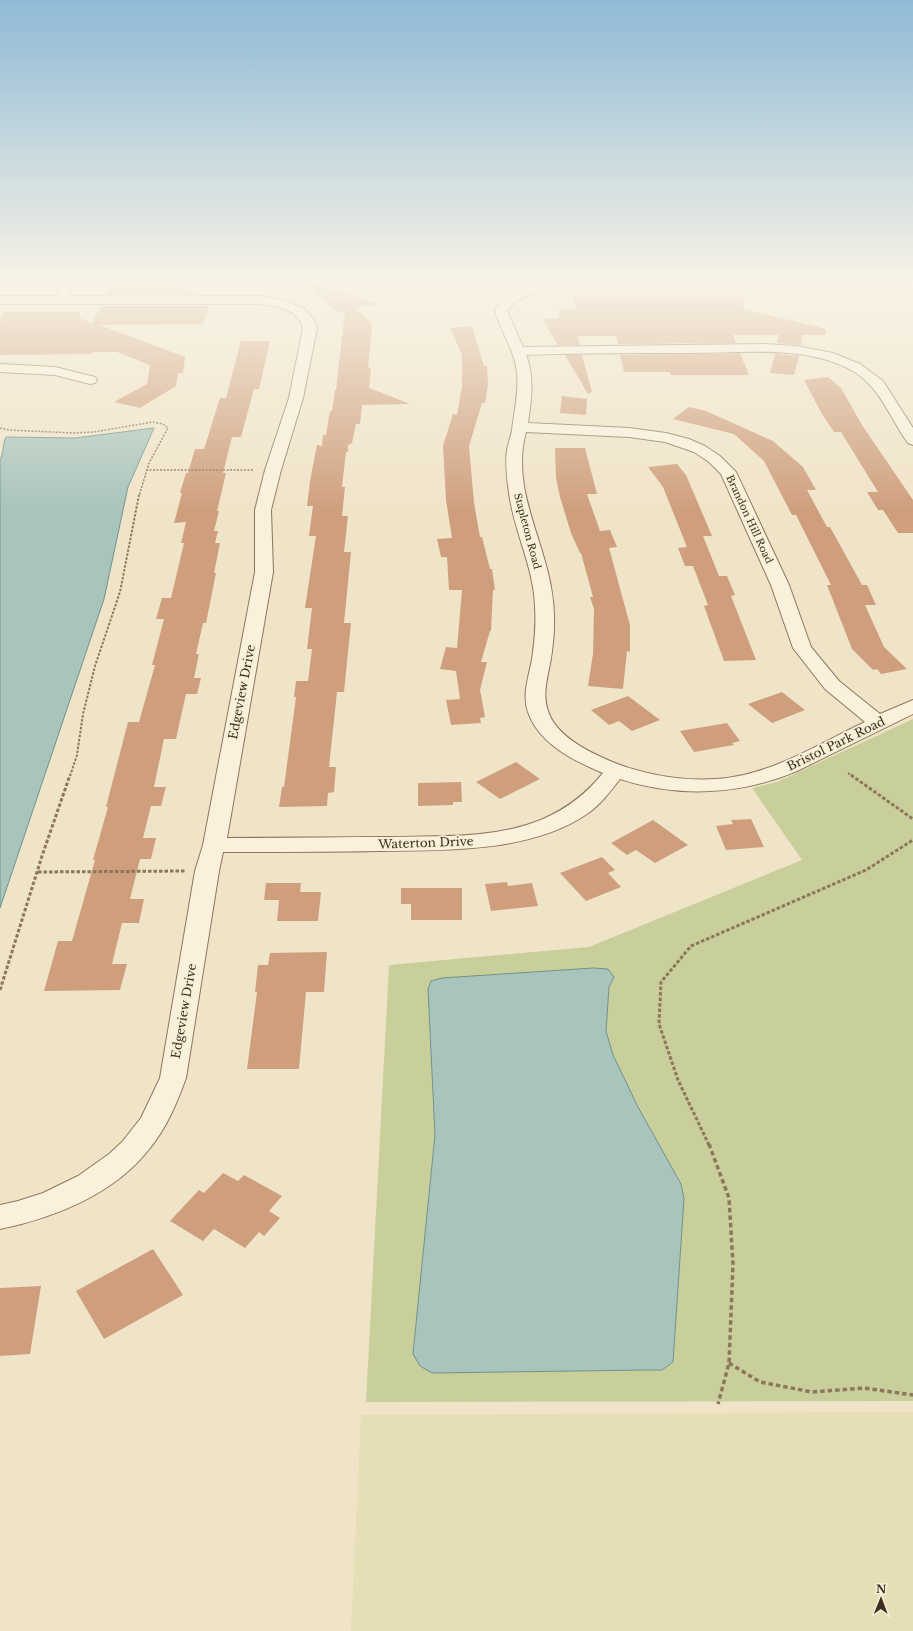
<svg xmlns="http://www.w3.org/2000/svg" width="913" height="1631" viewBox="0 0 913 1631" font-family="'Libre Baskerville',serif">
<rect width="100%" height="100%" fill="#f0e4c8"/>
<!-- farmland -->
<polygon fill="#e6deb5" points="913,1412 913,1631 351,1631 361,1415"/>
<!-- green -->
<polygon fill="#c9cf9b" points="913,719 913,1401 366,1402 389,965 589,947 802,860 752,788 777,782"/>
<!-- water -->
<g fill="#a9c4bc" stroke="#6f938a">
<path d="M154,428L128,487L104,599L0,908V460C4,452 2,445 6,437L75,438Z"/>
<polygon points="593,968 608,969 614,977 609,987 606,1031 613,1055 638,1107 681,1184 684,1199 673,1362 662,1370 647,1370 432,1373 420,1366 413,1354 435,1135 428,989 431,981 442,978"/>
</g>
<!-- building -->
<g fill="#cf9f7d">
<polygon points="112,282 173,282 172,285 199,294 106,294"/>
<polygon points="303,282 310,282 379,304 359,307 361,309 356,309 372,323 368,368 371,368 369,388 410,404 362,405 360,424 356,424 352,443 348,445 348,452 346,452 342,487 345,487 342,516 348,516 344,552 351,552 344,623 351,623 344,692 337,692 329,767 336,767 334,792 328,793 327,806 279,807 282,787 284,787 296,697 294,697 296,681 308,681 312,649 307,649 312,608 305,608 316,536 309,536 313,506 307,506 310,481 317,445 322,446 323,435 326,435 330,411 332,411 335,390 336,390 345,311 338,313"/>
<polygon points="637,296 745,297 743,309 826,329 826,335 803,335 801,345 777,343 779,335 733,335 736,343 618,344 616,336 578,336 580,345 558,345 542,319 558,318 559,309 576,309 573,297"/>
<polygon points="101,306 209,306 203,324 99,325 185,357 183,373 178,373 176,386 140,408 114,402 147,384 150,365 117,352 92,352 91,354 0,355 0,321 5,312 80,312 79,318 92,323"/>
<polygon points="472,326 484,366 487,366 488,385 485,403 482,403 469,446 474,503 480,537 482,537 490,569 492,569 495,590 493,590 491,631 490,631 481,662 487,662 480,690 485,717 480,718 481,723 451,725 446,700 460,699 456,671 440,669 446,647 457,648 462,590 449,590 447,557 441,557 437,539 452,538 446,500 443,446 453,414 457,415 462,387 462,355 450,328"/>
<polygon points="241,341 270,341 259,389 254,389 241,437 232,437 223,473 226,473 217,511 219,511 214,531 218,531 215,543 220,543 214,573 216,573 206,623 203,623 196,654 199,654 194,678 201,678 197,694 186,694 176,739 164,739 154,787 166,787 161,806 151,806 143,838 156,838 151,859 140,859 130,899 144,899 139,923 122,923 112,964 127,964 120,990 44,991 58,941 72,941 95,860 93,860 108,807 106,807 128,722 139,722 155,665 152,665 164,619 156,619 162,598 171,598 184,543 181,543 186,522 174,523 182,493 180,493 186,473 188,473 195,449 204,449 220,398 226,398"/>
<polygon points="740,353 749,375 671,375 670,372 624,372 620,355"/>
<polygon points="775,354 799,356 794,375 770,373"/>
<polygon points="565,355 582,355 592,392 588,394"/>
<polygon points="828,377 841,388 862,425 913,500 913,533 898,533 883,510 878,510 867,492 878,492 841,432 834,432 822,414 804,380"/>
<polygon points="562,396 587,399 586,415 560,413"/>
<polygon points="689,407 706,411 773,441 803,467 816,490 807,490 827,527 830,527 862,585 867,585 876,605 865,605 884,647 907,669 881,674 877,669 873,670 852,649 827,585 831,585 796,515 792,515 764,461 734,434 673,419"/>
<polygon points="555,448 585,448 597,494 587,494 600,531 610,530 617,547 609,548 630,625 630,652 627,651 623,689 588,686 593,654 594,609 590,597 593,597 581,553 580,553 571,533 560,497 556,478"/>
<polygon points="677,464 686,475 712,536 703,536 719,576 727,576 735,595 731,596 756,660 724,661 704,606 708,605 693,566 685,566 678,548 687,547 663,487 648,467"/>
<polygon points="782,692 805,710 772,723 748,704"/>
<polygon points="628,696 660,720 632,731 619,721 609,725 591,710"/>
<polygon points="727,723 740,741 732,743 734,745 694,752 680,731"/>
<polygon points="516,762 540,779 500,799 476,782"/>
<polygon points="461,782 462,802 453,802 453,805 418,806 418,783"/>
<polygon points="751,819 764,847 726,850 716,826 733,824 731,820"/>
<polygon points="653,820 688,845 655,863 636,850 627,855 611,843"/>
<polygon points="602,857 615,870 608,873 621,887 586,901 560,873"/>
<polygon points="507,882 508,886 532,883 538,906 491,911 485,884"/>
<polygon points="266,883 301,883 300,892 321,892 318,921 277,921 279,900 264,900"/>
<polygon points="401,888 462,888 462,920 411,920 411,904 401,904"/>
<polygon points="327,952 324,992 306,992 299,1069 247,1069 257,992 255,992 258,965 268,965 270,953"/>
<polygon points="223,1173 238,1181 244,1175 282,1196 269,1211 280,1218 264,1236 259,1232 245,1248 214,1229 203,1241 170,1221 199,1190 204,1193"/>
<polygon points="153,1249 183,1295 104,1339 76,1291"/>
<polygon points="41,1286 30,1354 0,1356 0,1288"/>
</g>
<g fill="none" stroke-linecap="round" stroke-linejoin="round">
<!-- minor casing -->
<g stroke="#8d765c" stroke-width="2">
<g id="minor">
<path d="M64,282H76L70,293L72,296H261L288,302L303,308L313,318L317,328L303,398L281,470L271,510L273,572L227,838C281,838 336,837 390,837C441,836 496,839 543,819C568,808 586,794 603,773C574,761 539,744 528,712C521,692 531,672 533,652C535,637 536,622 535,607C534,567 514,532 509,493C507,479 505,464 507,450C508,443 511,437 512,430C514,412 519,392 517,373C515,351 501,332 495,311C510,287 531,285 557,282H913V288L567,289C546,291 520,291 507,311L523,347L765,344L797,346L833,353L860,364L883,381L913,428V445L908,443C891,420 881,389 856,373C810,344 742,353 690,353C635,353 581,353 526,355C535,377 531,401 528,423L629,428L666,433L689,439L705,446L720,456L736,472L789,585L811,647L839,681L880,714L913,700V714L797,771C741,795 678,798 620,779C610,792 600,805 587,814C530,853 444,850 378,851C326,852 275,852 223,852L219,871L186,1078C177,1103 167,1127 150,1148C115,1194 54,1218 0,1229V1205L18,1201L43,1193L78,1176L109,1154L122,1142L141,1118L160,1078L195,871L203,845L255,572V510L265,470L289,398L303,328C298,309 278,307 261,304H0V296H60L58,293ZM526,432L629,437L665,442L694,452L709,462L721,474L771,585L793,648L825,689L865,722C829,739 793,761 755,772C706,787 644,778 599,756C580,747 555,733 548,711C541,691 550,671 552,651C555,630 555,608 551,587C542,535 511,486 526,432Z"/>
<polygon points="0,364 55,367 95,377 97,380 95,383 90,384 55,375 0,372"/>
</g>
</g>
<!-- path-far3 -->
<g stroke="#8d765c" stroke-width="1.5" stroke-dasharray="2 1.5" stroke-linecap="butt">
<polyline points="0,428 9,430 73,433 94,432 153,422 163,424 168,428 149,463 139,496"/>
<polyline points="146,470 254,470"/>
</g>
<!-- path-far2 -->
<g stroke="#8d765c" stroke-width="2" stroke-dasharray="2.5 1.5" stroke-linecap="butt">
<polyline points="848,773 852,776"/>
<polyline points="70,776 77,755 83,714 95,666 120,592 139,495"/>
</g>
<!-- path-far1 -->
<g stroke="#8d765c" stroke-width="3" stroke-dasharray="3.5 2" stroke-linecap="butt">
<polyline points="851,775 913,819"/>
<polyline points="38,872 185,871"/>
<polyline points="0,990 42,856 70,775"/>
<polyline points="709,1145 678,1080 659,1024 661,982 691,946 866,870 913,840"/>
</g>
<!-- path -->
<g stroke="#8d765c" stroke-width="3.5" stroke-dasharray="4.5 3" stroke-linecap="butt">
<polyline points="709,1144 729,1198 733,1264 729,1363 718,1404"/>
<polyline points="729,1363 760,1382 812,1392 864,1388 913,1395"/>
</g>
<!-- minor -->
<use href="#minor" fill="#faf1dc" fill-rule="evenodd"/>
</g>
<!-- sky -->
<linearGradient id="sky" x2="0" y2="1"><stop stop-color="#8fbad6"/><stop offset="0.55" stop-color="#f8f3e6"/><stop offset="1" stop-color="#f8f3e6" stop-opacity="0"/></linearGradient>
<rect width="913" height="511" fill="url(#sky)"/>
<g text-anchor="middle" stroke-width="3.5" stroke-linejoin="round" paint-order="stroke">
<!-- far-street labels -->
<g font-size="10" fill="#3d2e20" stroke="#f7eed8">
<text transform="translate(750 519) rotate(65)" y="4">Brandon Hill Road</text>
<text transform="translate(528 531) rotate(75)" y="4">Stapleton Road</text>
</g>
<!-- street labels -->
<g font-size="12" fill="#3d2e20" stroke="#f7eed8">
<text transform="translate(242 692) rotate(-79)" y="4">Edgeview Drive</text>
<text transform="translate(836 744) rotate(-26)" y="4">Bristol Park Road</text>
<text transform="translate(426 843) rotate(-2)" y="4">Waterton Drive</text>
<text transform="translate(184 1011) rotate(-80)" y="4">Edgeview Drive</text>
</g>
</g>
<!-- north arrow -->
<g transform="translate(881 1599) rotate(1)" stroke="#f7eed8" stroke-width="3" paint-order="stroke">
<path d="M0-3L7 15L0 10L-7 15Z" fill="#3d2e20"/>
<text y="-6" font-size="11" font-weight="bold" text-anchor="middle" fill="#3d2e20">N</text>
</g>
</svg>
